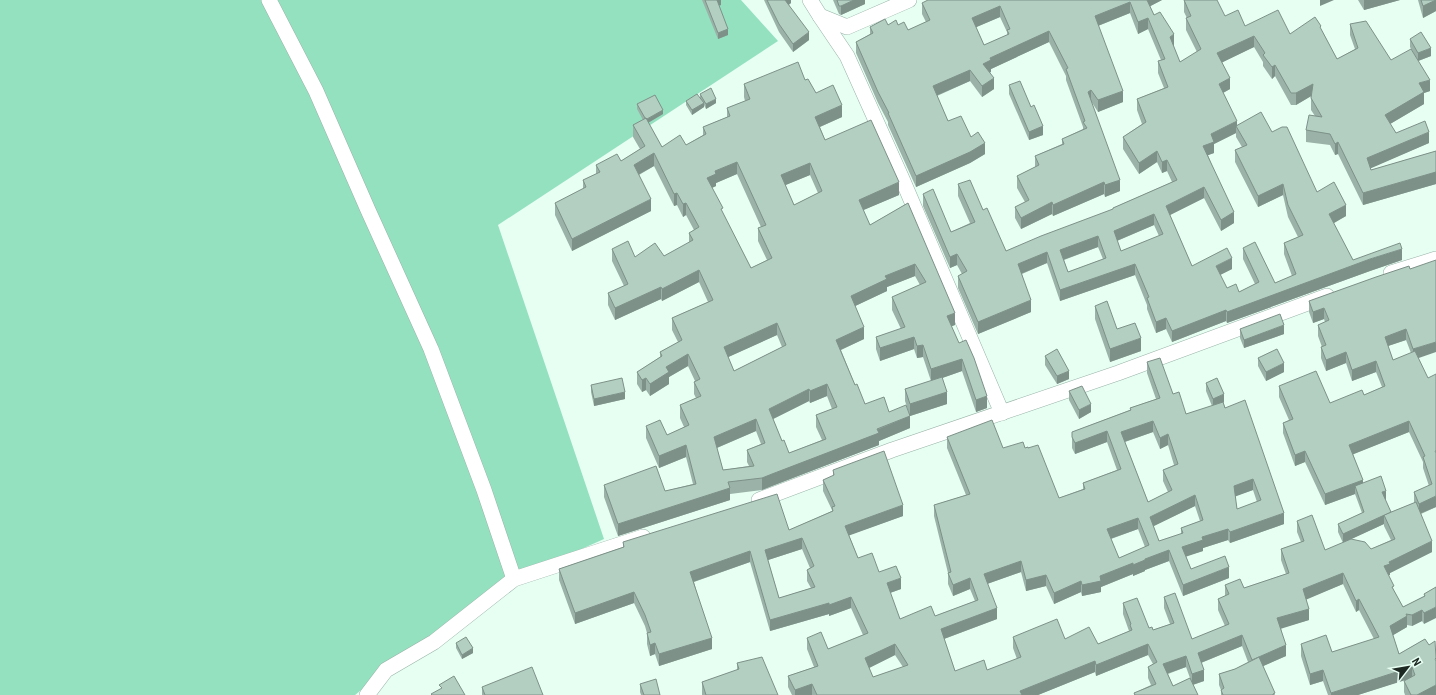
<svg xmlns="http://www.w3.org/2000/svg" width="1436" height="695" viewBox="0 0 1436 695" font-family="'Roboto Condensed',sans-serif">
<rect width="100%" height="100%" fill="#e7fef3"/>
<!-- green -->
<polygon fill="#94e1c0" points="0,0 741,0 778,41 498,225 604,539 514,579 386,670 355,695 0,695"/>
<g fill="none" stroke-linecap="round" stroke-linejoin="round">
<!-- minor casing -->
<g stroke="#98b3a7" stroke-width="16">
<g id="minor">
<polyline points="269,0 316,91 368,210 431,349 484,490 514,579"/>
<polyline points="810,0 820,16 847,27 909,0"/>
<polyline points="820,16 847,56 903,181 1002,413"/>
<polyline points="1391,273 1436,259"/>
<polyline points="759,500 892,450 1118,373 1327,296"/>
<polyline points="367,695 386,670 434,642 514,579 643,537"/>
</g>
</g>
<!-- minor -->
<use href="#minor" stroke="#fff" stroke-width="15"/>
</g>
<!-- wall -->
<g fill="#9ab2a7" fill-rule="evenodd">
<polygon points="702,0 721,0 721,5 719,6 728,35 718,39"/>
<polygon points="764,0 791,0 791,3 789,5 809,40 793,52 779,32"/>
<polygon points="833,0 865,0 865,4 841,15 839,14"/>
<path d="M1162,0L1150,6L1154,15L1174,46H1173L1180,62L1197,52L1186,30V18H1187L1184,12V0L1225,16L1245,26L1290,34L1321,29L1337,59L1355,49L1350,35V24L1391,60L1430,91L1424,93V104L1390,124L1396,133L1429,143L1370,168L1371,170L1436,151V184L1363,205L1338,154L1335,155L1330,145L1306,142V130L1315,116L1311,110V96L1296,105H1291L1275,76L1272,79L1263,66V62L1254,47L1222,62L1230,89L1223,93L1237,125L1272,132L1317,192L1346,216L1333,223L1353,260H1402L1370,271L1227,323L1226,321L1172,342L1166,329L1156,333L1147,309V305L1135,275L1060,301L1047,263L1022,274L1031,312L978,334L958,288V276L962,274L957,265L950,268L923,206V194L951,232L970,223L958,196V184L983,210L1006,251L1113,210V208L1172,182L1167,171L1162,173L1157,162L1139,174L1123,149V137L1142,124L1137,110V99L1164,88L1158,73V61L1161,60L1148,29L1138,34L1130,13L1098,26L1123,102L1098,112L1091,101L1120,191L1105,197L1104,194L1053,216L1052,214L1021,229L1015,218V207L1025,202L1017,188V176L1035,167V156L1062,144V139L1083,129V127L1066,80V76L1049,42L991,69V72H990L994,89L982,97L970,81L937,96L948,121L971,137L985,154L970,163L916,187L888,125V122L878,103L856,53V42L870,34V27L888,25H898L908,30L926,22L922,14V3ZM1000,17L1007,32V35L984,45L976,27ZM1236,133V137L1242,147L1235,150V162L1258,207L1283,195L1288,217L1298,237L1284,243V254L1292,276L1275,283L1243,248V259L1255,284L1239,292L1227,288L1220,275L1232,269L1192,266L1170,215L1204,198L1221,231L1234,223L1208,155L1214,153V144ZM1154,225L1159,236L1121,251L1117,241ZM1098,247L1103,259L1068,272L1064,260Z"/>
<polygon points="1358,0 1400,0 1364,10"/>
<polygon points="1418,0 1436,0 1436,11 1423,18"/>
<polygon points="1410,39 1431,56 1418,61 1410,47"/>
<path d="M805,80L816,93L842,117L820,127L825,140L899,195L863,210L870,225L908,203L955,325L951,326L987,408L976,412L962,371L942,378L947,404L910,416V428L879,441V445L772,486L762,490L730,494V500L618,536L604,497V485L665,491L693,484L686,457L659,468L646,438V426L667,435L684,427L680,418V405L696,398L694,394V382L695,381L688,366L669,377V384L650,396L646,390L642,392L637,384V372L660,357V352L678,342L672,330V318L708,302L699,282L662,301L661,299L615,320L608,305V293L624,286L612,261V249L635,257L664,256L689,243V233L694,230L686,215L683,217L677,205L674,206L654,166L639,175L651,211L572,251L555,215V203L583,189V180L596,174V165L621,161L640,149L633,137V125L643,120L637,109V104L663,114L648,123L662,147L686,145L703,135V127L727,117V108L745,101L744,97V84ZM737,174L761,227L758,228V241L767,260L751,268L723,214L712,188L716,186V183ZM810,175L818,193L794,205L785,185ZM915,276L920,285L892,297V310L901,329L876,337V349L880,361L914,349L917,358L923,357L931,381L905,389V401L909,413L889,412L865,404L855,385L841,350L864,339L855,306L887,291V287ZM777,335L782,347L734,371L728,357ZM827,396L832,409L816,415V427L822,440L789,453L782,441L773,419L809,401L810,403ZM756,431L761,444L747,450V462L749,466L723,470L717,448Z"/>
<polygon points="1009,85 1031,107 1043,135 1029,140 1009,94"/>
<polygon points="700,94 716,103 706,109 704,105 704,107 692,115 686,105 686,101 700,97"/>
<path d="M1409,266L1418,359L1436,507L1421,514L1432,552L1390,573V575H1388L1394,591L1403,607L1424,596V594L1436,587L1424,624L1422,621L1412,626L1407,625V627L1393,635L1399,654L1425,639L1436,695H1405L1404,692V681L1407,679L1358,695H1328L1323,681L1310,685L1301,656V644L1332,652L1374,639L1359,610L1356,612L1343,584L1306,599L1309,620L1281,628L1286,656L1263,666L1275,695H1221V690L1219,685V674L1235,669L1248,662L1242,646L1201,663L1204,681L1193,685L1198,695H1134V693L1151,685L1148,678V667L1153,664L1148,655L1096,676L1095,672L1038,695H792L788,687V676L814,667L807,649V638L828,649L863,635L851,608L829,616V614L770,631L750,562L694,582L712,649L659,666L655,654L650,656L647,644V633L645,626L634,603L575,624L559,580V569L623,547V542L789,530L832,511V510L823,491V480L833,476V470L903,516L849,535L858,558L879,572L901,589L890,593L900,619L935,616L975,601L970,589L953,596L948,584V573L934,516V505L966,495L947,448V437L1003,448H1025L1059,498L1083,489V483L1117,470L1107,442L1075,454L1072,448V432L1130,410V408L1156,399L1147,373V362L1173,394L1186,414L1212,406L1206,391V383L1224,402L1223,403L1284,524L1230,543L1228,540L1203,548V551L1186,556L1191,569L1229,578L1183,596L1169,561L1145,570V571L1133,576V574L1101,587V592L1082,596L1081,592L1054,604L1046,586L1026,591L1021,572L987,584L997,619L944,639L955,671L987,670L1017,659L1013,648V637L1065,639L1098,644L1129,631L1123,614V603L1149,628L1153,630L1170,624L1164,608V597L1192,639L1225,626L1218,610V599L1225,596V585L1244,588L1286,574L1281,560V549L1301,542L1297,532V521L1325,550L1343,543L1338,532V524L1362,513L1355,494L1325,505L1305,462L1295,466L1283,433V423L1289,420L1279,397V386L1330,403L1364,395L1382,387L1376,372L1352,381L1346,363L1326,371L1321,358V347H1322L1318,336V325L1325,322L1324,319L1313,323L1309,312V301ZM1406,340L1411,353L1393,360L1388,346ZM1153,432L1160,449L1168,445L1174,465L1163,470V481L1168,492L1148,502L1125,442ZM1409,432L1423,462V468L1429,486L1414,492V503L1391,512L1385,500H1386L1363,483L1353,454ZM1253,490L1257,502L1237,509L1235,496ZM1195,506L1200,521L1181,528V534L1159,541L1153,526ZM1384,524V526L1391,540L1371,549L1344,542ZM1138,529L1145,547L1119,558L1111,539ZM802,549L810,568L807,570V581L811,588L779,598L768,560ZM895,655L903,667L873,677L869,668ZM1186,667L1190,678L1173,686L1168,674Z"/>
<polygon points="1095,306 1117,329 1141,351 1110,362 1095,319"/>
<polygon points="1240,329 1284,334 1244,348 1240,338"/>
<polygon points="1045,356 1069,379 1057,384 1045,365"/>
<polygon points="1258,358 1284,372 1266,381 1258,366"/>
<polygon points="591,385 625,399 594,406 591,392"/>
<polygon points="1069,391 1091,412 1079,419 1069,400"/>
<polygon points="456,643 473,653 462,659 456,648"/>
<polygon points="737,663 778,695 702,695 702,682 737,670"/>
<polygon points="640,684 660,695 641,695 640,692"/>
<polygon points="482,687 543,695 482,695"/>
</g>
<!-- shaded-wall -->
<g fill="#7d9188">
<polygon points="717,0 721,0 721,5 717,6"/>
<polygon points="784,0 791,0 791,3 784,7"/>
<polygon points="854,0 865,0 865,4 841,15 841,6"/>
<polygon points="1145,0 1162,0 1145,9"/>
<polygon points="1320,0 1334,0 1320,6"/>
<polygon points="1364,0 1400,0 1364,10"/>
<polygon points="1436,0 1436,11 1423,18 1423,6"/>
<polygon points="1130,2 1130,13 1095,27 1095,16"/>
<polygon points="1000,6 1000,17 972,29 972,18"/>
<polygon points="1148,18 1148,29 1138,34 1138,22"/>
<polygon points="728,29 728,35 718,39 718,33"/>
<polygon points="1049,31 1049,42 991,69 991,72 983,75 983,64 990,58"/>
<polygon points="809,32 809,40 793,52 793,44"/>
<polygon points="1174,34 1174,46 1170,48 1170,37"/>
<polygon points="1254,36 1254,47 1217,65 1217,53"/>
<polygon points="1431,48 1431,56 1418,61 1418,53"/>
<polygon points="1275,65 1275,76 1272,79 1272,67"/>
<polygon points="970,70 970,81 933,97 933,86"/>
<polygon points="994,78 994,89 982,97 982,86"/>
<polygon points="1230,78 1230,89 1219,95 1219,84"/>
<polygon points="1430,80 1430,91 1424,93 1424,104 1385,127 1385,115 1419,83"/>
<polygon points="1313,84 1313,95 1296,105 1296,93"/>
<polygon points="1091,90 1091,101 1088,92"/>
<polygon points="1123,91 1123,102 1098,112 1098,100"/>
<polygon points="716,99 716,103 706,109 706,104"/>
<polygon points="704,103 704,107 692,115 692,110"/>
<polygon points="842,105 842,117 815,129 815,117"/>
<polygon points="663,110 663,114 646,124 646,120"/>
<polygon points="1237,121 1237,128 1236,126 1236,133 1214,144 1214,153 1203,157 1203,146 1211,134"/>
<polygon points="1043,126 1043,135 1029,140 1029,132"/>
<polygon points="1429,132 1429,143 1367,170 1367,158"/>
<polygon points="1338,142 1338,154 1335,155 1335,144"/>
<polygon points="985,143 985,154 970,163 916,187 916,176"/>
<polygon points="1157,151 1157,162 1139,174 1139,163"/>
<polygon points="654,153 654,166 634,177 634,165"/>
<polygon points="1167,160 1167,171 1162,173 1162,162"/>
<polygon points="737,162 737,174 716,183 716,186 707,190 707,178 715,171"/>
<polygon points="810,163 810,175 781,187 781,175"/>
<polygon points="1436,172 1436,184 1363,205 1363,193"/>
<polygon points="1120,180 1120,191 1105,197 1105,185"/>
<polygon points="899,182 899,195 859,212 859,200"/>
<polygon points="1104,182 1104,194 1053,216 1053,205"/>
<polygon points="1283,184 1283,195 1258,207 1258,196"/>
<polygon points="1204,187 1204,198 1166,217 1166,206"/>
<polygon points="677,193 677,205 674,206 674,194"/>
<polygon points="651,199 651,211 572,251 572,239"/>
<polygon points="1052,202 1052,214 1021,229 1021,218"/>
<polygon points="686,203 686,215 683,217 683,204"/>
<polygon points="1346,205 1346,216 1329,226 1329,214"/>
<polygon points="1234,212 1234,223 1221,231 1221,220"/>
<polygon points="1154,214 1154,225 1114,242 1114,231"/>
<polygon points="1098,236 1098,247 1060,261 1060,250"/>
<polygon points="1402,249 1402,260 1370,271 1227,323 1227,312 1370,259"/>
<polygon points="1047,252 1047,263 1018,275 1018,264"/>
<polygon points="957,254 957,265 950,268 950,257"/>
<polygon points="1232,258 1232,269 1216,277 1216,266"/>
<polygon points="915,264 915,276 887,287 887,291 851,308 851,296 885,276"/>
<polygon points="1135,264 1135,275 1060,301 1060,290"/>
<polygon points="699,270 699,282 662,301 662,289"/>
<polygon points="661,287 661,299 615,320 615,308"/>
<polygon points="1031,300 1031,312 978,334 978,322"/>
<polygon points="1324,308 1324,319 1313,323 1313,312"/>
<polygon points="1226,310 1226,321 1172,342 1172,331"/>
<polygon points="955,313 955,325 947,328 947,316"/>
<polygon points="1166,318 1166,329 1156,333 1156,322"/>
<polygon points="777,323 777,335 724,359 724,347"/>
<polygon points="1284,325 1284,334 1244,348 1244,340"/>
<polygon points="864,327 864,339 836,352 836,340"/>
<polygon points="1406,329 1406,340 1385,347 1385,337"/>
<polygon points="914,337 914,349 880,361 880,348"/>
<polygon points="1141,338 1141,351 1110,362 1110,349"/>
<polygon points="1436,342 1436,352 1413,360 1413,349"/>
<polygon points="923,345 923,357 917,358 917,346"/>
<polygon points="1346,352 1346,363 1326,371 1326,360"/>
<polygon points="688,354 688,366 669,377 669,384 650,396 650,384 666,367"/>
<polygon points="962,359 962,371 931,382 931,369"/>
<polygon points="1376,361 1376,372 1352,381 1352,370"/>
<polygon points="1284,363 1284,372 1266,381 1266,372"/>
<polygon points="1069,371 1069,379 1057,384 1057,376"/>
<polygon points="646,378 646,390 642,392 642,380"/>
<polygon points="827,384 827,396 810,403 810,391"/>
<polygon points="809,389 809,401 769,421 769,409"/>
<polygon points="625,392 625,399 594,406 594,399"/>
<polygon points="947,392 947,404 910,416 910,428 879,441 879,445 772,486 762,490 762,478 910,416 910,404"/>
<polygon points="1224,394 1224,402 1213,408 1213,399"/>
<polygon points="987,396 987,408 976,412 976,400"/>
<polygon points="1091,404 1091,412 1079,419 1079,410"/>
<polygon points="756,419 756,431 714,449 714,437"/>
<polygon points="1153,421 1153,432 1121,443 1121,432"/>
<polygon points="1409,421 1409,432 1349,456 1349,445"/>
<polygon points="1107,431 1107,442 1075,454 1075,443"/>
<polygon points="1168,434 1168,445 1160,449 1160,438"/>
<polygon points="686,445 686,457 659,468 659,456"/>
<polygon points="1305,451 1305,462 1295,466 1295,455"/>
<polygon points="1253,479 1253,490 1234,497 1234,486"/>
<polygon points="1363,480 1363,491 1355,486 1355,494 1325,505 1325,494"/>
<polygon points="730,488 730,500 618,536 618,524"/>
<polygon points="1386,491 1386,500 1382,501 1382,492"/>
<polygon points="1195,495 1195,506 1150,528 1150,517"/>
<polygon points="1436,496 1436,507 1419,514 1419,504"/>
<polygon points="903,505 903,516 845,537 845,526"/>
<polygon points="1284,513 1284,524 1230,543 1230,532"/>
<polygon points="1384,515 1384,524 1343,543 1343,534"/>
<polygon points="1138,518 1138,529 1107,540 1107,529"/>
<polygon points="1228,529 1228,540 1203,548 1203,551 1182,558 1182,547 1202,537"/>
<polygon points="802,538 802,549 765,561 765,550"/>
<polygon points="1432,541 1432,552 1390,573 1390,575 1384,577 1384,566 1389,562"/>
<polygon points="1169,550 1169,561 1145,570 1145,571 1133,576 1133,565 1145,559"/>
<polygon points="750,551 750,562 690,583 690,572"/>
<polygon points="1021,561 1021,572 984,585 984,574"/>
<polygon points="1133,563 1133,574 1101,587 1101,592 1082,596 1082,585 1100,576"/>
<polygon points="1229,567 1229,578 1183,596 1183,585"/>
<polygon points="1343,573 1343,584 1303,601 1303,589"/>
<polygon points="1046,575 1046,586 1026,591 1026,580"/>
<polygon points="901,578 901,589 887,594 887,583"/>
<polygon points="970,578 970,589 953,596 953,585"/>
<polygon points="1081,581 1081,592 1054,604 1054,593"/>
<polygon points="634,592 634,603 575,624 575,613"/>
<polygon points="851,597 851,608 829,616 829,605"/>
<polygon points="1359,599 1359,610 1356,612 1356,601"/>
<polygon points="829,603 829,614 770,631 770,620"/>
<polygon points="1436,607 1436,618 1424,624 1424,613"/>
<polygon points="997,608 997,619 941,640 941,629"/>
<polygon points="1309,609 1309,620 1277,630 1277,618"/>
<polygon points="1422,610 1422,621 1412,626 1412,615"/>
<polygon points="1407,616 1407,627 1390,637 1390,626"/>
<polygon points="1242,635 1242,646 1198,664 1198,653"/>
<polygon points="712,638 712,649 659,666 659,654"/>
<polygon points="655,643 655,654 650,656 650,645"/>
<polygon points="895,644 895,655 865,670 865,658"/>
<polygon points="1148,644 1148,655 1096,676 1096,665"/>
<polygon points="1286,645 1286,656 1252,671 1252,660"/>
<polygon points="473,648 473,653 462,659 462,655"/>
<polygon points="1186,656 1186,667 1163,675 1163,664"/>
<polygon points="1095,661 1095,672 1038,695 1020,695 1020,691"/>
<polygon points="1412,667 1412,678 1358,695 1331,695 1331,693"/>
<polygon points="1204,670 1204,681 1192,685 1192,674"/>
<polygon points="1323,670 1323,681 1310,685 1310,674"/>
<polygon points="812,684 812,695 795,695 795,690"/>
<polygon points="1436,685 1436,695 1417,695"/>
</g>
<!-- building -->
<g fill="#b3cfc2" stroke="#7d9188" fill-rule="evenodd">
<polygon points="705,0 718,0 717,0 728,29 718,33"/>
<polygon points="767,0 785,0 809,32 793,44 779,24"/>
<polygon points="837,0 854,0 841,6 839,6"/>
<path d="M928,0H1147L1154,15L1160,12L1174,34L1170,37L1180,62L1201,49L1186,18L1191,16L1184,0H1217L1225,16L1238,10L1245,26L1278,10L1290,34L1315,17L1321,26L1320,27L1337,59L1358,48L1350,24L1366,21L1391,60L1411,49L1430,80L1419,83L1424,92L1385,115L1396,133L1425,121L1429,132L1367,158L1371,170L1436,151V172L1363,193L1338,142L1335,144L1330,134L1306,130L1309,115L1322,117L1311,98L1313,84L1296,93H1291L1275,65L1272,67L1263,55L1265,53L1254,36L1217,53L1230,78L1219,84L1237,121L1211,134L1214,142L1203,146L1234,212L1221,220L1204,187L1166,206L1192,266L1227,248L1232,258L1216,266L1227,288L1236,284L1239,292L1259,282L1243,248L1255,242L1275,283L1296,274L1284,243L1303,235L1288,205L1283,184L1258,196L1235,150L1247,145L1236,126L1261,112L1272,132L1282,127H1287L1317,192L1334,182L1346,205L1329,214L1353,260L1400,243L1402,249L1370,259L1227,312L1226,310L1172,331L1166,318L1156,322L1147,298L1149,297L1135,264L1060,290L1047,252L1018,264L1031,300L978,322L958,276L967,271L957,254L950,257L923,194L933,189L951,232L975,222L958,184L970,180L983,210L987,208L1006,251L1041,236L1113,209V208L1177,180L1167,160L1162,162L1157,151L1139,163L1123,137L1146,122L1137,99L1168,87L1158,61L1165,59L1148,18L1138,22L1130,2L1095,16L1123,91L1098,100L1091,90L1088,92L1120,180L1105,185L1104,182L1053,205L1052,202L1021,218L1015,207L1029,200L1017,176L1039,165L1035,156L1064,144L1062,139L1087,128L1083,122L1085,121L1066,69L1068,68L1049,31L990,58L991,60L983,64L994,78L982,86L970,70L933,86L948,121L961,116L971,137L978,132L985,143L970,152L916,176L888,113H889L878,92L856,42L873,33L870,27L885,19L888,25L896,20L898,25L904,22L908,30L930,20L922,3ZM1000,6L1010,29L1007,30L1009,34L984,45L972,18ZM1154,214L1163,234L1121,251L1114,231ZM1098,236L1106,258L1068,272L1060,250Z"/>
<polygon points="1421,0 1436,0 1423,6"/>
<polygon points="1421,32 1431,48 1418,53 1410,39"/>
<path d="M798,62L805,80L808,79L816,93L833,85L842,105L815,117L825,140L871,120L899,182L859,200L870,225L908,203L955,313L947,316L959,343L966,340L974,358L987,396L976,400L962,359L931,369L923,345L917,346L914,337L880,348L876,337L905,327L892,297L926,282L915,264L885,276L887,279L851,296L864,327L836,340L855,385L857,384L865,404L884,397L889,412L906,405L910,416L877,429L879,433L772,474L762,478L728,482L730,488L618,524L604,485L656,466L665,491L696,484L686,445L659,456L646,426L660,420L667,435L689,425L680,405L701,396L694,382L700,379L688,354L666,367L669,372L650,384L646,378L642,380L637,372L662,356L660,352L682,340L672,318L713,300L699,270L662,289L661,287L615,308L608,293L628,284L612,249L628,241L635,257L655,243L664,256L693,240L689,233L699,227L686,203L683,204L677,193L674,194L654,153L634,165L651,199L572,239L555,203L586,187L583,180L600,172L596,165L617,154L621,161L645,146L633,125L646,118L662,147L680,135L686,145L706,134L703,127L730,116L727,108L750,99L744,84ZM737,162L766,225L758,228L772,258L751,268L721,209L723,208L707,178L716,174L715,171ZM810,163L822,191L794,205L781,175ZM777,323L786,345L734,371L724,347ZM827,384L837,407L816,415L826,439L789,453L784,440L782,441L769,409L809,389L810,391ZM756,419L765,443L747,450L754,466L723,470L714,437Z"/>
<polygon points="1020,81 1031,107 1034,105 1043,126 1029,132 1009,85"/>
<polygon points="711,88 716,99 706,104 700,94"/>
<polygon points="697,94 704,103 692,110 686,101"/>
<polygon points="655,95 663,110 647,119 646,118 645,118 637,104"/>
<polygon points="1436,260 1436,342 1413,349 1406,329 1385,337 1393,360 1415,351 1428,378 1436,374 1436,451 1435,451 1436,453 1436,496 1419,504 1414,492 1432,484 1423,457 1425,456 1409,421 1349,445 1363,480 1325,494 1305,451 1295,455 1283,423 1293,419 1279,386 1316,371 1330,403 1362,390 1364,395 1385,386 1376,361 1352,370 1346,352 1326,360 1321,347 1326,345 1318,325 1329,320 1324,308 1313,312 1309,301 1376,277 1409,266 1410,269"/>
<polygon points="1107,301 1117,329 1135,323 1141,338 1110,349 1095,306"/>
<polygon points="1280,314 1284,325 1244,340 1240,329"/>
<polygon points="1057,349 1069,371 1057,376 1045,356"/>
<polygon points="1277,349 1284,363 1266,372 1258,358"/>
<path d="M1160,358L1173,394L1179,392L1186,414L1223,402L1225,408L1245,400L1284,513L1230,532L1228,529L1202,537L1203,540L1182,547L1191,569L1225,556L1229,567L1183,585L1169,550L1145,559V560L1133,565V563L1100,576L1101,581L1082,585L1081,581L1054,593L1046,575L1026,580L1021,561L984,574L997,608L941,629L955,671L984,660L987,670L1021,657L1013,637L1057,619L1065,639L1089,627L1098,644L1132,630L1130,625L1131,624L1123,603L1137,598L1149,628L1152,627L1153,630L1174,623L1164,597L1175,593L1192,639L1229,624L1218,599L1229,594L1225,585L1240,579L1244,588L1289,573L1281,549L1304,541L1297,521L1312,515L1325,550L1351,539L1365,542L1371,549L1395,539L1384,515L1416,502L1432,541L1389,562L1390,564L1384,566L1394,586L1392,587L1403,607L1425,596L1424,594L1436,587V607L1424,613L1422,610L1412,615L1406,614L1407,616L1390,626L1399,654L1425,639L1429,645L1435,641L1436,658L1435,659L1436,661V685L1417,695H1411L1404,681L1415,675L1412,667L1331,693L1323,670L1310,674L1301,644L1326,635L1332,652L1379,637L1359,599L1356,601L1343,573L1303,589L1309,609L1277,618L1286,645L1252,660L1242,635L1198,653L1204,670L1192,674L1186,656L1163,664L1173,686L1190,678L1198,695H1135L1134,693L1156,684L1148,667L1157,662L1148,644L1096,665L1095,661L1020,691L1022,695H817L812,684L795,690L788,676L818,666L807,638L821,632L828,649L868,633L851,597L829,605V603L770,620L750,551L690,572L712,638L659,654L655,643L650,645L647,633L651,632L645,615L634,592L575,613L559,569L624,547L623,542L777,494L789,530L833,511L832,507L835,506L823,480L834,475L833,470L884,451L903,505L845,526L858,558L872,553L879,572L896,566L901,578L887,583L900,619L931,606L935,616L978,600L970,578L953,585L948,573L951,572L934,505L970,494L947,437L992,420L1003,448L1023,442L1025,448L1028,447V448L1038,445L1059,498L1085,489L1083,483L1121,469L1107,431L1075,443L1072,437V432L1131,410L1130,408L1160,398L1147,362ZM1153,421L1160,438L1168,434L1178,464L1163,470L1172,490L1148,502L1121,432ZM1253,479L1261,500L1237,509L1234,486ZM1195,495L1203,520L1181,528L1183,533L1159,541L1150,517ZM1138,518L1149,545L1119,558L1107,529ZM802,538L814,566L807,570L815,587L779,598L765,550ZM895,644L908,665L873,677L865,658Z"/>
<polygon points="942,377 947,392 910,404 905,389"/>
<polygon points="622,378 625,392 594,399 591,385"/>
<polygon points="1217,378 1224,394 1213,399 1206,383"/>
<polygon points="1082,386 1091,404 1079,410 1069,391"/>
<polygon points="1381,476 1386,491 1382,492 1391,512 1343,534 1338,524 1364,512 1355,486"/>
<polygon points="466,637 473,648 462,655 456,643"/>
<polygon points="762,657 778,695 706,695 702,682 739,669 737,663"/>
<polygon points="1259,657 1275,693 1273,694 1273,695 1223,695 1221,690 1224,688 1219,674 1235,669"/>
<polygon points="532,667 543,695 485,695 482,687"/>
<polygon points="454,676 465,695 432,695 431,694 442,688 439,685"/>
<polygon points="656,679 660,695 644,695 640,684"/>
</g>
<!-- north arrow -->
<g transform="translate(1408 667) rotate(59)" stroke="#e7fef3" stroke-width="3" paint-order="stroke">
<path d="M0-3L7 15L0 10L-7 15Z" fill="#1d2823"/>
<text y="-6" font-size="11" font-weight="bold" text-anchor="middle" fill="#1d2823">N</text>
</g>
</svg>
